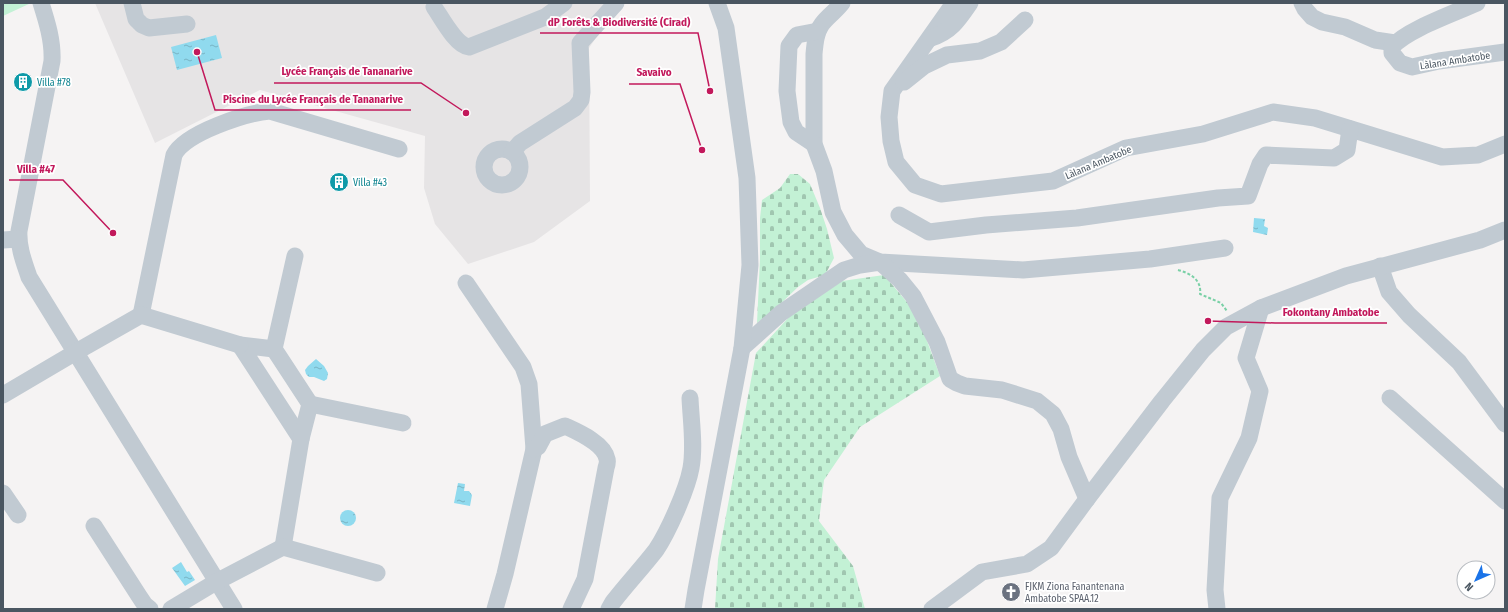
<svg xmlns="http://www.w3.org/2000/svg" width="1508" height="612" viewBox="0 0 1508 612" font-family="'Fira Sans Condensed',sans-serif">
<defs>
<pattern id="cemetery-stones" width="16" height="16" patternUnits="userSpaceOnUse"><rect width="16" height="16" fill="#c3f1d5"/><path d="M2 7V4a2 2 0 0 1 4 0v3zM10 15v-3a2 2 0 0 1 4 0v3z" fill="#a0c6b0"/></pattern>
<pattern id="water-ripples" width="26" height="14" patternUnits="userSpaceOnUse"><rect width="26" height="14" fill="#90daee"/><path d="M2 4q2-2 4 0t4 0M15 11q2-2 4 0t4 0" fill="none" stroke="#78b4c4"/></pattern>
</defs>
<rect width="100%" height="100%" fill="#f5f3f3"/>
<!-- education -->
<polygon fill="#e6e4e5" points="95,3 622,3 613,13 589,48 590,201 534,242 468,264 435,224 424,188 425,136 260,90 155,143"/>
<!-- cemetery -->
<g fill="url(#cemetery-stones)">
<polygon points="790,174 798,174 810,184 820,208 827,229 834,258 825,275 808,280 798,287 775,309 757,323 760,259 760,218 762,200 780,188"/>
<polygon points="884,275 917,314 940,376 860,427 824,480 819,521 853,566 865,609 715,609 718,559 756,353 789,317 842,281"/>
</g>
<!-- pitch -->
<polygon fill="#c3f1d5" points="3,3 31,3 3,16"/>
<!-- water -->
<g fill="url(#water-ripples)">
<polygon points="216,35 222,58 177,70 171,47"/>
<polygon points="1254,218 1265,219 1264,226 1268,228 1267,235 1253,232"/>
<polygon points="316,359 324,366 328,373 327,379 324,381 314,377 309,377 306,374 305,370 308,366"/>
<polygon points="458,483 465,484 464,491 469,491 472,495 470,506 454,503"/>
<circle cx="348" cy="518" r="8"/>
<polygon points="181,562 187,572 189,571 195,580 185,586 172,568"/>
</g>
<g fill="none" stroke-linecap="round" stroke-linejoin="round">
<!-- path -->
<path stroke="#7ad0a6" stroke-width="2" stroke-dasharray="3 2" stroke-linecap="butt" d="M1178,270C1190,273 1202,280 1200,294L1221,303L1227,311"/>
<!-- minor -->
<g stroke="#c1cad2" stroke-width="17">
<path d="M41,3C47,22 53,41 52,61L19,231C18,247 24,262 29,277L234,609"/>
<polyline points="132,3 136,19 142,25 149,28 187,24"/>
<path d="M842,3C836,11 828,16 822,24C816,32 815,43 814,54V144L824,171L833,212L845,235L861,254L880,262L1023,270L1150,259L1225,248"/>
<polyline points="954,3 892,91 889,117 891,141 896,162 915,185 941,194 1053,181 1126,148 1203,134 1273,112 1315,118 1442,157 1478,155 1505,144"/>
<polyline points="1302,3 1305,9 1312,17 1322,22 1345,27 1375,40 1395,43"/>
<path d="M1477,3C1455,13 1406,30 1392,47V53L1400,63L1412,67L1439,61L1505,52"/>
<path d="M434,7C441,17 456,46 469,47L545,17L564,3"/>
<path d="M931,38C951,32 959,19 970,3"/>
<polyline points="904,82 924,66 947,55 980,51 1001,42 1025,20"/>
<polyline points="814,144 796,132 791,122 787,91 789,46 797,35 818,31"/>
<circle cx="502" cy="167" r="18"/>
<polyline points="512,152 520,143 575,108 581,100 582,92 580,43 616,3"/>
<polyline points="899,215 929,232 986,225 1077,218 1218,198 1248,196 1260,164 1266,155 1334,158 1347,150 1350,129"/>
<polyline points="3,240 18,239"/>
<polyline points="1380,266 1389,292 1409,315 1459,362 1505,424"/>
<polyline points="466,283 523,367 529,384 534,449 505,574 495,609"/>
<path d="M141,315L174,155C185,133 246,113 270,111L399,149"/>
<polyline points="742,348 781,313 844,270 860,265 880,262 900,280 913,296 937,342 950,379 957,383 965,386 1002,390 1037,401 1053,414 1061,429 1069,457 1087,499"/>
<polyline points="274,349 240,345 301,439"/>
<polyline points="3,395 76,352 141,315 240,345"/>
<polyline points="1390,398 1505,501"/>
<polyline points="310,404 403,423"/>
<path d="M534,449L538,447L545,434L565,426C578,432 604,443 607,459C608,461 607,465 606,468L585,579L571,609"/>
<polyline points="3,493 18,515"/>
<polyline points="94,526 139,596 145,605 150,609"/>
<polyline points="283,547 301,439 310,404 274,349 295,256"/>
<polyline points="171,609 216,582 283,547 377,573"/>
<path d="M609,609L613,602C627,584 642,568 656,550C668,532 687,490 691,468C695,446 691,421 690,398"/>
<polyline points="693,609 696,590 742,348 750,265 747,178 726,28 717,3"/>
<polyline points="932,609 982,572 1027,564 1051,548 1087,499 1162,401 1203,350 1226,327 1261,308 1346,276 1480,240 1505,230"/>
<polyline points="1217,609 1215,590 1220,498 1249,438 1260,391 1246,358 1261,308"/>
</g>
</g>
<!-- icons -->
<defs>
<g id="building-disc" transform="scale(1)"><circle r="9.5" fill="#0f9aa8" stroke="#fff"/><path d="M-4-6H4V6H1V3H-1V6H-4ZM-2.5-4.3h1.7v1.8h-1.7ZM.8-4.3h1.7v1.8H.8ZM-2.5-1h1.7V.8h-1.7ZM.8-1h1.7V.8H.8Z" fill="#fff"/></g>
<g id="church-disc" transform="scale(1)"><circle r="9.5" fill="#6b7280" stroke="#fff"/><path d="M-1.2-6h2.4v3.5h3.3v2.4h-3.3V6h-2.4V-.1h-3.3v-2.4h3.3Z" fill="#fff"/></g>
</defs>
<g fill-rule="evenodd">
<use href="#building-disc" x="23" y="82"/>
<use href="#building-disc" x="339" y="182"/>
<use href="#church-disc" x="1011" y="592"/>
</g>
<g text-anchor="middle" stroke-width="3.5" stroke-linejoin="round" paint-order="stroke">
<!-- street labels -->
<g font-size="10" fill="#4a5661" stroke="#fff">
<text transform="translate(1455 60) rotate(-9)" y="4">Làlana Ambatobe</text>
<text transform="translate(1098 162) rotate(-23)" y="4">Làlana Ambatobe</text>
</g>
<!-- culture labels -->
<g font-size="10" fill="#0d838f" stroke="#fff" text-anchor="start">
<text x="37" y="86">Villa #78</text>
<text x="353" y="186">Villa #43</text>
</g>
<!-- worship labels -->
<g font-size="10" fill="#5b616d" stroke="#fff" text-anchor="start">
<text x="1025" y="590">FJKM Ziona Fanantenana<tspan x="1025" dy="12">Ambatobe SPAA.12</tspan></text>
</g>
</g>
<!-- callouts -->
<path fill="none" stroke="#c2185b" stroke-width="1.5" d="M710 91L698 33H540M466 113L421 83H274M702 150L680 84H629M197 52L215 110H411M113 233L63 180H9M1208 321L1275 323H1387"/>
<g fill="#c2185b" stroke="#fff" stroke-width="1.5">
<circle cx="710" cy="91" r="4"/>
<circle cx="466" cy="113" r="4"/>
<circle cx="702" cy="150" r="4"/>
<circle cx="197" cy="52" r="4"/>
<circle cx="113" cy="233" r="4"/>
<circle cx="1208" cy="321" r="4"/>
</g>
<g font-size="11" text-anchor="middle" font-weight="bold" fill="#c2185b" stroke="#fff" stroke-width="3.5" stroke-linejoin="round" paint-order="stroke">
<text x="619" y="26">dP Forêts &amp; Biodiversité (Cirad)</text>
<text x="347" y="75">Lycée Français de Tananarive</text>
<text x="654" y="76">Savaivo</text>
<text x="313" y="103">Piscine du Lycée Français de Tananarive</text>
<text x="36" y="173">Villa #47</text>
<text x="1331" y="316">Fokontany Ambatobe</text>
</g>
<!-- border -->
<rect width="1508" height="612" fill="none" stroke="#4a5661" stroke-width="8"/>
<!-- north arrow -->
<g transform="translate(1476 580) rotate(225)"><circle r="19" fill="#ffffff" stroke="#b7bbc0"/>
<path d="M0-3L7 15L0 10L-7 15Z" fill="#1a73e8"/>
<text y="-6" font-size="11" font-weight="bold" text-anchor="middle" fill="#4a5661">N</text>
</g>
</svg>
